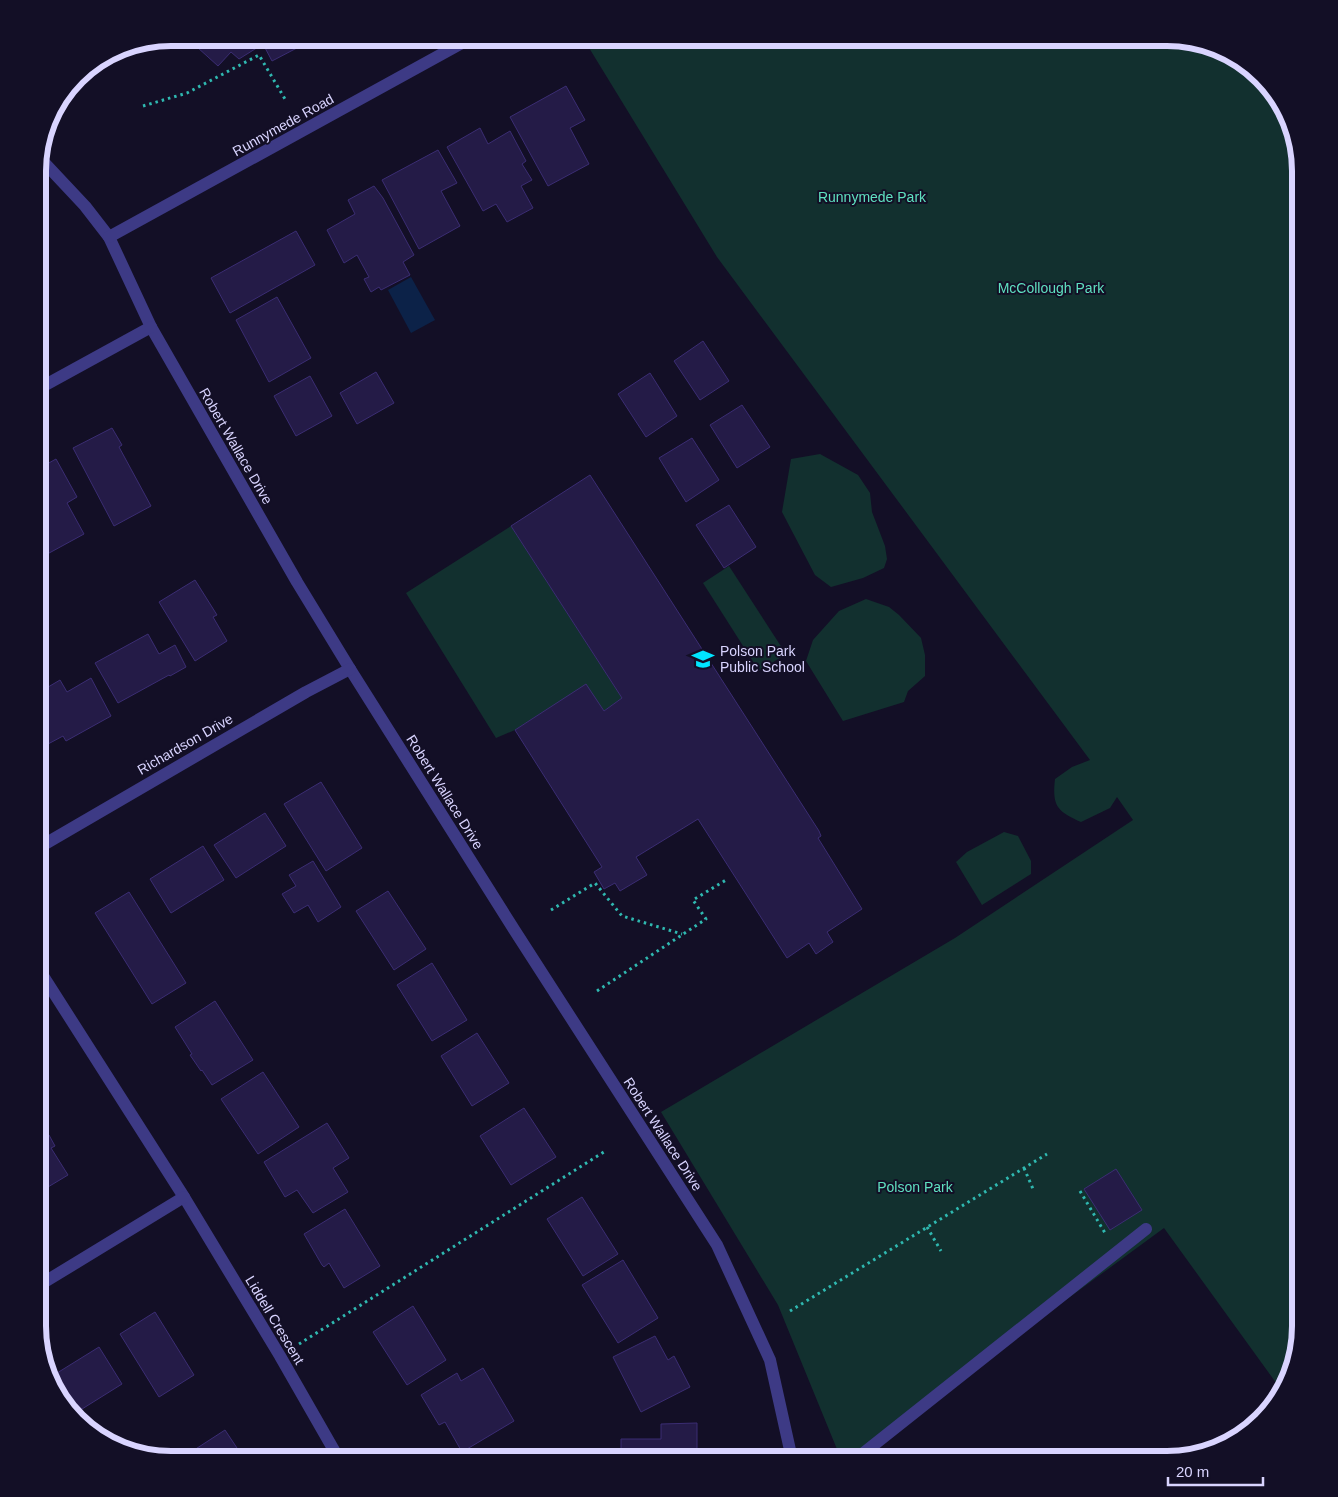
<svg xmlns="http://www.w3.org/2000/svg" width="1338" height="1497" viewBox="0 0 1338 1497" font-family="Helvetica,sans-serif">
<rect width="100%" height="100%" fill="#130f26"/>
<!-- green -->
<g fill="#12302f">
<path d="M583,38H1176L1226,51L1273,89L1293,128L1300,171V1326L1287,1385L1282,1391L1164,1228L849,1459H841L778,1305L661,1112L955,938L1133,820L1117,797L1110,808L1081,822C1057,811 1052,806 1055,779L1072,767L1090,760L717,257Z"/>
<polygon points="820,454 858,475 870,493 872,512 885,546 887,559 884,568 863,578 831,587 815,575 782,512 791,459"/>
<polygon points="511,526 622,698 604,711 586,685 515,730 496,738 406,593"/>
<polygon points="729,566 786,654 759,671 703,583"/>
<polygon points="866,599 889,607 899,615 921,638 925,655 925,676 908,691 904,702 843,721 806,661 813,640 839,611"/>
<polygon points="1004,832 1018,836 1031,861 1031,874 982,905 956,862 967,852"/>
</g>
<!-- water -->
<polygon fill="#0c2248" points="411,277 435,320 411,333 388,290"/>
<!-- building -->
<g fill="#241b47" stroke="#3b2d73">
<polygon points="187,38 316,38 272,61 263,44 239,59 231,52 218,66"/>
<polygon points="566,86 585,120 570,128 589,164 548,186 510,117"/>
<polygon points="480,128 488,144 510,131 526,161 522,164 532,180 521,186 533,208 507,222 496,204 483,211 447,147"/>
<polygon points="438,150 457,183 441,191 460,226 419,249 382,180"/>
<polygon points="374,186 383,198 414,255 403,262 410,275 381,290 379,287 371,292 364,279 369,277 357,255 344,263 327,230 355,214 348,200"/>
<polygon points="296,231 315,265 230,313 211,278"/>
<polygon points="277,297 311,358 269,382 236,320"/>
<polygon points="703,341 729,381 700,400 674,361"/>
<polygon points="376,372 394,403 357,424 340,393"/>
<polygon points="650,373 677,416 646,437 618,394"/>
<polygon points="310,376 332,416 296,436 274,396"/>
<polygon points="742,405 770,447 737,468 710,425"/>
<polygon points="112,428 122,445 119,447 151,506 114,526 73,448"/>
<polygon points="692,438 719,480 686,502 659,458"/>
<polygon points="56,459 77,497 67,503 84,534 40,558 38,553 38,469"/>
<polygon points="590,475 819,831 821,836 818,838 862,909 827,932 833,942 816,954 809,943 787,958 698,819 636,857 647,875 620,891 615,883 604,889 594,872 602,867 515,730 586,684 604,711 622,698 511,526"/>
<polygon points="729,505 756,547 724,568 696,525"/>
<polygon points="195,580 217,615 213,617 227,641 195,661 159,602"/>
<polygon points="148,634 159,654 175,645 186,667 170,676 169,675 118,703 95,663"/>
<polygon points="91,678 111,716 66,741 63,736 48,744 38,725 38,693 60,680 67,692"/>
<polygon points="321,782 362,848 326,871 284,804"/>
<polygon points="265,813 286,846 236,878 214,845"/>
<polygon points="203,846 224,880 171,913 150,879"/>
<polygon points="313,861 341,907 318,922 308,905 294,913 282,894 296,886 289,875"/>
<polygon points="388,891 426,949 394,970 356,911"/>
<polygon points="129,892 186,983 152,1004 95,913"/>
<polygon points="432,963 467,1020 432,1041 397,985"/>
<polygon points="215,1001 253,1060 212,1085 202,1070 201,1071 190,1055 192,1054 175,1027"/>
<polygon points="477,1033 509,1083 472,1106 441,1056"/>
<polygon points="263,1072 299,1127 258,1154 221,1099"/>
<polygon points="524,1108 556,1157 511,1185 480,1136"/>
<polygon points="327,1123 349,1158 333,1168 348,1192 313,1213 297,1190 285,1197 264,1162"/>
<polygon points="38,1126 45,1137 49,1135 55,1146 51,1148 68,1175 38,1193"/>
<polygon points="1116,1169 1142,1210 1110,1230 1084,1189"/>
<polygon points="582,1197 618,1254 583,1276 547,1219"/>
<polygon points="345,1209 380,1266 344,1288 329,1263 324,1267 322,1265 304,1234"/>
<polygon points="623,1260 658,1318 618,1343 582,1285"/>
<polygon points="413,1306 446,1360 407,1385 373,1332"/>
<polygon points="155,1312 194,1375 159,1397 120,1334"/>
<polygon points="655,1336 668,1360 674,1356 690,1387 641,1412 613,1357"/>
<polygon points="99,1347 122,1384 74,1414 65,1408 49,1378"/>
<polygon points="483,1368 514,1421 462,1452 445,1422 439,1425 421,1395 457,1373 461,1381"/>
<polygon points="697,1423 697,1459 621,1459 621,1439 661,1439 661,1424"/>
<polygon points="225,1430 243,1457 244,1456 247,1459 197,1459 191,1452"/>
</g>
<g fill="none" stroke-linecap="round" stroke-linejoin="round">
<!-- path -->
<g stroke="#2fb8b0" stroke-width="3" stroke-dasharray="2.5 4" stroke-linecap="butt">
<polyline points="143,106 187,93 259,55 285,99"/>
<polyline points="551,910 595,883 622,916 682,934"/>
<polyline points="597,991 706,919 693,900 726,880"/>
<polyline points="1024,1168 1033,1189"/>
<polyline points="1080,1191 1105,1233"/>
<polyline points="927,1227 941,1251"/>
<polyline points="790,1311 1047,1154"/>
<polyline points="299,1344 607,1150"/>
</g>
<!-- service -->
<polyline stroke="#3d3a85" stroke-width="12" points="856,1459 1146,1229"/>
<!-- minor -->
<g stroke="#3d3a85" stroke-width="12">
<polyline points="39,157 85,206 109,237 151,327 297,582 350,669 515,931 717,1245 770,1360 792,1459"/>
<polyline points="109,237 471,38"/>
<polyline points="38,389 151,327"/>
<polyline points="38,848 306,692 350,669"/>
<polyline points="38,968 184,1197 280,1356 339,1459"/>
<polyline points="38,1286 184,1197"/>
</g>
</g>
<!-- icons -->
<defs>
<g id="school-bare" transform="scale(1.725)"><path d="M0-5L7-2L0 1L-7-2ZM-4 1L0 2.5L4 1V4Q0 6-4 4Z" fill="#00e5ff" stroke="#130f26" stroke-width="2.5" paint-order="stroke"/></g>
</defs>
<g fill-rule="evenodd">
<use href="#school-bare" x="703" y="659"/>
</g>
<g text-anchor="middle" stroke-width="4" stroke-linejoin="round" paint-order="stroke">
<!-- street labels -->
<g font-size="14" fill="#d9d4ff" stroke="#130f26">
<text transform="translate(283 125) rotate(-29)" y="5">Runnymede Road</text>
<text transform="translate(236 446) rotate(60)" y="5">Robert Wallace Drive</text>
<text transform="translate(185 744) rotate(-30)" y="5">Richardson Drive</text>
<text transform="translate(445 792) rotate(58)" y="5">Robert Wallace Drive</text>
<text transform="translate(663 1134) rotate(57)" y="5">Robert Wallace Drive</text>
<text transform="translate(275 1320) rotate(59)" y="5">Liddell Crescent</text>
</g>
<!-- park labels -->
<g font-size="14" fill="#5fe0c0" stroke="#130f26">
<text x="872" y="202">Runnymede Park</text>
<text x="1051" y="293">McCollough Park</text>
<text x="915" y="1192">Polson Park</text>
</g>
<!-- poi labels -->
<g font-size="14" fill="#d9d4ff" stroke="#130f26" text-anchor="start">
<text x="720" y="656">Polson Park<tspan x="720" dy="16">Public School</tspan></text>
</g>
</g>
<!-- crop -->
<path d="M0 0H1338V1497H0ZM171 46H1167A125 125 0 0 1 1292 171V1326A125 125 0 0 1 1167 1451H171A125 125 0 0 1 46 1326V171A125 125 0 0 1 171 46Z" fill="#130f26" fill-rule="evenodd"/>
<path fill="none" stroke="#d9d4ff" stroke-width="6" d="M171 46H1167A125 125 0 0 1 1292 171V1326A125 125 0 0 1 1167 1451H171A125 125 0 0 1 46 1326V171A125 125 0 0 1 171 46Z"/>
<!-- scale -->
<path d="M1168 1477v8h95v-8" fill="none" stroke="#d9d4ff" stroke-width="2.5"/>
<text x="1176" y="1477" font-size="15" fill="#d9d4ff" stroke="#130f26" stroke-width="4" paint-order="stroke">20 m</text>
</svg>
